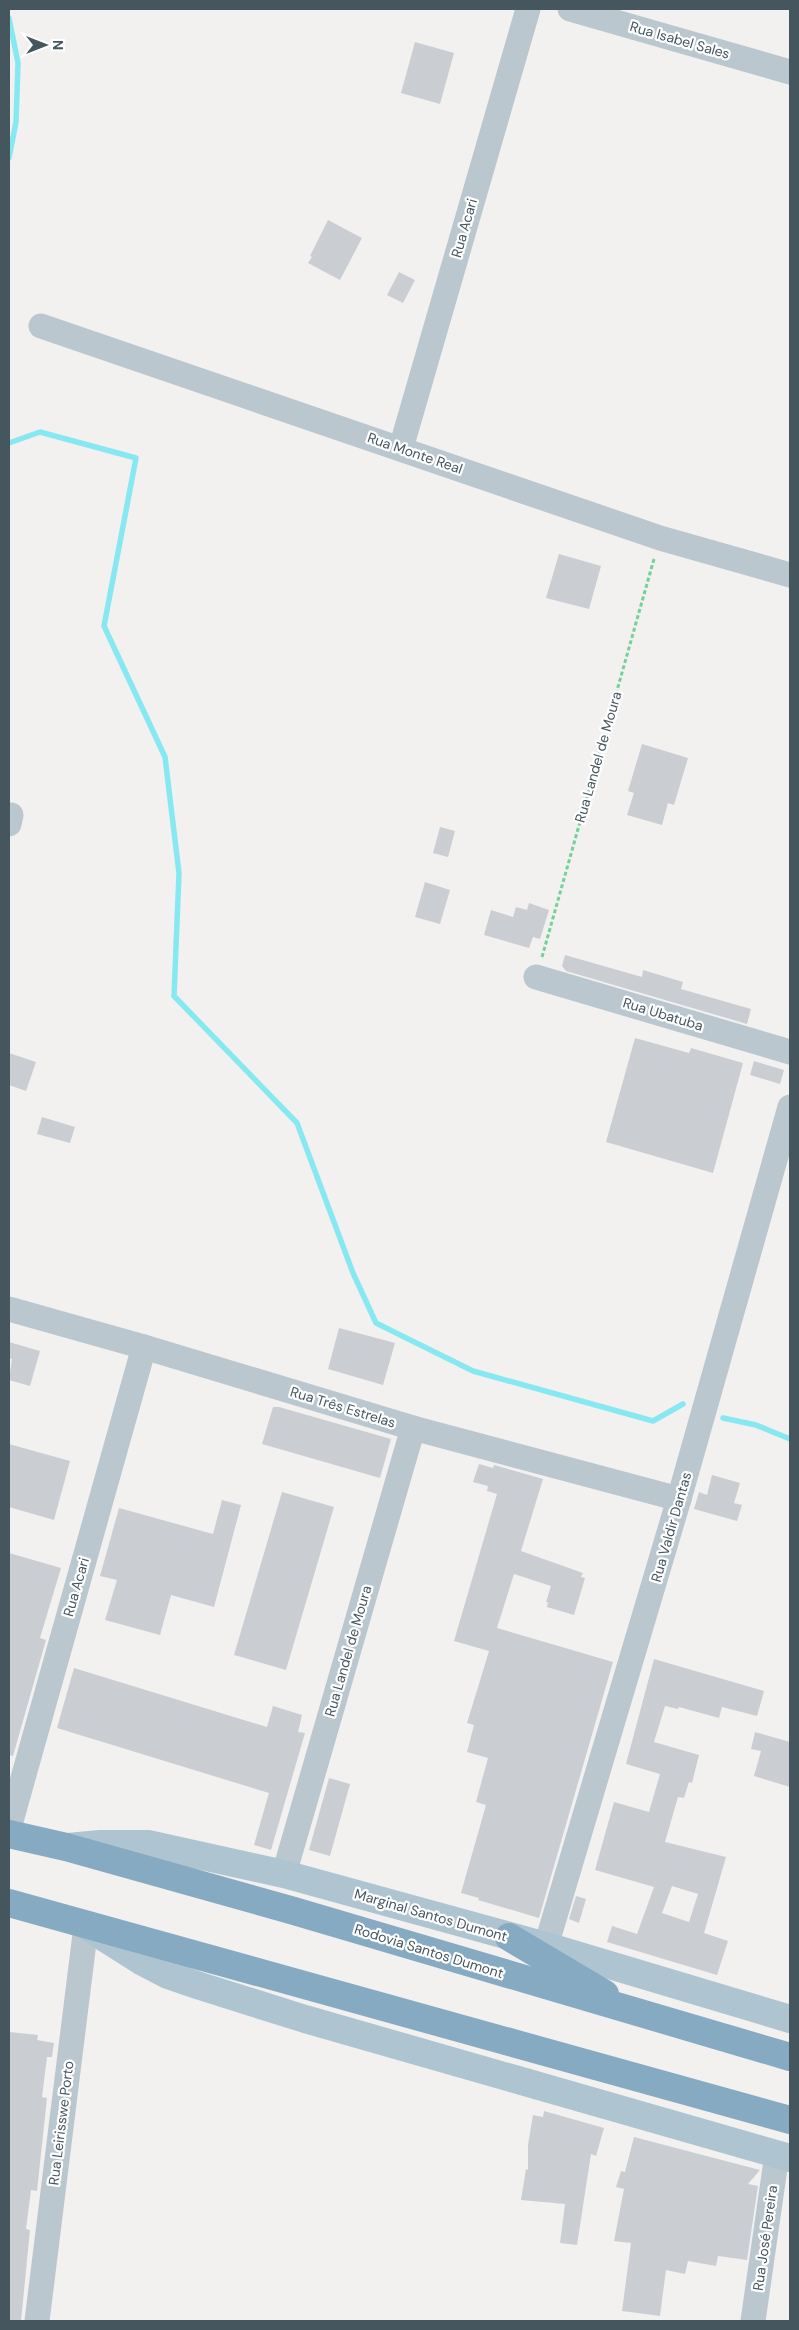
<svg xmlns="http://www.w3.org/2000/svg" width="799" height="2330" viewBox="0 0 799 2330" font-family="'DM Sans',sans-serif">
<rect width="100%" height="100%" fill="#f3f0f0"/>
<g fill="none" stroke-linecap="round" stroke-linejoin="round">
<!-- stream -->
<g stroke="#86e9f2" stroke-width="5.5">
<polyline points="9,18 18,63 16,122 9,158"/>
<polyline points="9,443 40,432 136,458 104,626 165,757 179,873 174,996 297,1123 353,1273 376,1323 473,1371 653,1421 683,1404"/>
<polyline points="723,1418 756,1425 790,1439"/>
</g>
</g>
<!-- building -->
<g fill="#caced3" fill-rule="evenodd">
<polygon points="415,42 454,53 440,104 401,93"/>
<polygon points="328,220 362,238 340,280 308,263 312,257 310,256"/>
<polygon points="399,272 415,280 403,303 387,295"/>
<polygon points="559,554 601,566 589,609 546,598"/>
<polygon points="642,744 688,758 674,805 668,803 662,825 627,815 634,793 628,791"/>
<polygon points="440,827 455,831 448,857 433,853"/>
<polygon points="425,882 450,890 440,924 415,917"/>
<polygon points="529,903 549,910 540,939 533,937 529,948 484,935 491,910 513,917 516,907 527,910"/>
<polygon points="565,955 642,977 643,970 683,982 681,989 751,1009 747,1024 566,971 562,966"/>
<polygon points="635,1038 689,1053 691,1048 743,1063 713,1173 606,1142"/>
<polygon points="9,1053 36,1062 26,1091 9,1085"/>
<polygon points="754,1061 784,1070 780,1084 750,1075"/>
<polygon points="42,1117 75,1127 70,1143 37,1134"/>
<polygon points="339,1328 395,1343 383,1385 328,1369"/>
<polygon points="9,1342 40,1351 30,1386 9,1380 12,1359 9,1358"/>
<polygon points="273,1407 279,1407 391,1439 380,1478 262,1444"/>
<polygon points="9,1444 70,1461 54,1520 9,1507"/>
<polygon points="479,1464 493,1468 494,1465 543,1479 521,1551 583,1573 581,1577 585,1578 574,1615 547,1607 548,1602 546,1602 551,1586 514,1574 497,1628 613,1662 539,1918 478,1900 479,1898 461,1893 486,1805 476,1802 488,1758 467,1752 474,1725 467,1723 489,1651 454,1641 497,1494 487,1491 488,1486 473,1482"/>
<polygon points="712,1475 740,1483 734,1503 742,1505 737,1521 694,1509 699,1492 707,1495"/>
<polygon points="282,1492 334,1507 286,1670 234,1655"/>
<polygon points="222,1500 241,1505 214,1607 171,1595 160,1635 105,1620 117,1580 100,1576 119,1508 213,1534"/>
<polygon points="9,1553 61,1568 40,1638 46,1640 13,1756 9,1755"/>
<path d="M654,1659L764,1691L757,1716L722,1707L719,1718L679,1707L678,1709L665,1706L654,1742L699,1755L692,1783L689,1782L684,1798L678,1797L665,1842L726,1857L704,1933L728,1941L717,1975L607,1942L612,1926L637,1934L654,1887L595,1870L614,1802L649,1812L660,1774L626,1764ZM672,1886L698,1894L689,1922L662,1913Z"/>
<polygon points="74,1668 267,1727 273,1706 302,1715 298,1732 305,1733 271,1850 254,1845 269,1793 57,1728"/>
<polygon points="755,1732 790,1742 790,1787 754,1776 761,1751 751,1749"/>
<polygon points="329,1778 350,1784 330,1856 309,1850"/>
<polygon points="576,1896 586,1899 579,1923 569,1919"/>
<polygon points="9,2032 38,2035 37,2040 54,2043 52,2057 47,2057 42,2097 47,2098 37,2191 31,2190 26,2229 30,2230 21,2321 9,2321"/>
<polygon points="544,2111 604,2128 596,2156 591,2154 577,2245 560,2243 565,2204 521,2200 526,2169 528,2170 528,2145 533,2115 543,2117"/>
<polygon points="634,2137 760,2170 748,2184 758,2186 747,2260 718,2256 716,2266 688,2261 685,2274 666,2270 660,2316 622,2311 631,2243 614,2241 624,2189 616,2187 621,2171 625,2172"/>
</g>
<g fill="none" stroke-linecap="round" stroke-linejoin="round">
<!-- path -->
<polyline stroke="#72d397" stroke-width="3" stroke-dasharray="4 2.5" stroke-linecap="butt" points="542,957 654,559"/>
<!-- minor -->
<g stroke="#bac7ce" stroke-width="25">
<polyline points="570,9 790,72"/>
<polyline points="41,326 660,538 790,575"/>
<polyline points="401,448 528,9"/>
<polyline points="9,824 11,815"/>
<polyline points="536,977 790,1052"/>
<polyline points="9,1309 144,1347 413,1428 679,1499"/>
<polyline points="9,1828 144,1347"/>
<polyline points="284,1874 413,1428"/>
<polyline points="546,1946 679,1499 790,1107"/>
<polyline points="37,2321 86,1926"/>
<polyline points="753,2321 777,2154"/>
</g>
<!-- major -->
<g stroke="#aec4d0" stroke-width="28">
<polyline points="68,1847 100,1844 148,1844 284,1874 546,1946 790,2019"/>
<polyline points="89,1928 141,1961 168,1975 200,1986 305,2019 790,2158"/>
</g>
<!-- highway -->
<g stroke="#85aac2" stroke-width="28">
<polyline points="9,1834 66,1847 294,1911 790,2057"/>
<polyline points="9,1903 790,2120"/>
<polyline points="509,1937 605,1994"/>
</g>
</g>
<g text-anchor="middle" stroke-width="4.5" stroke-linejoin="round" paint-order="stroke">
<!-- street labels -->
<g font-size="14" fill="#46565f" stroke="#fff">
<text transform="translate(680 40) rotate(16)" y="5">Rua Isabel Sales</text>
<text transform="translate(464 228) rotate(-74)" y="5">Rua Acari</text>
<text transform="translate(415 453) rotate(19)" y="5">Rua Monte Real</text>
<text transform="translate(598 757) rotate(-74)" y="5">Rua Landel de Moura</text>
<text transform="translate(663 1014) rotate(17)" y="5">Rua Ubatuba</text>
<text transform="translate(343 1407) rotate(17)" y="5">Rua Três Estrelas</text>
<text transform="translate(671 1527) rotate(-74)" y="5">Rua Valdir Dantas</text>
<text transform="translate(76 1587) rotate(-74)" y="5">Rua Acari</text>
<text transform="translate(348 1651) rotate(-74)" y="5">Rua Landel de Moura</text>
<text transform="translate(431 1915) rotate(16)" y="5">Marginal Santos Dumont</text>
<text transform="translate(429 1951) rotate(17)" y="5">Rodovia Santos Dumont</text>
<text transform="translate(61 2123) rotate(-83)" y="5">Rua Leirisswe Porto</text>
<text transform="translate(765 2238) rotate(-82)" y="5">Rua José Pereira</text>
</g>
</g>
<!-- border -->
<rect width="799" height="2330" fill="none" stroke="#46565f" stroke-width="20"/>
<!-- north arrow -->
<g transform="translate(45 45) rotate(90)" stroke="#ffffff" stroke-width="4" paint-order="stroke">
<path d="M0-4L9 19L0 12L-9 19Z" fill="#46565f"/>
<text y="-8" font-size="14" font-weight="bold" text-anchor="middle" fill="#46565f">N</text>
</g>
</svg>
